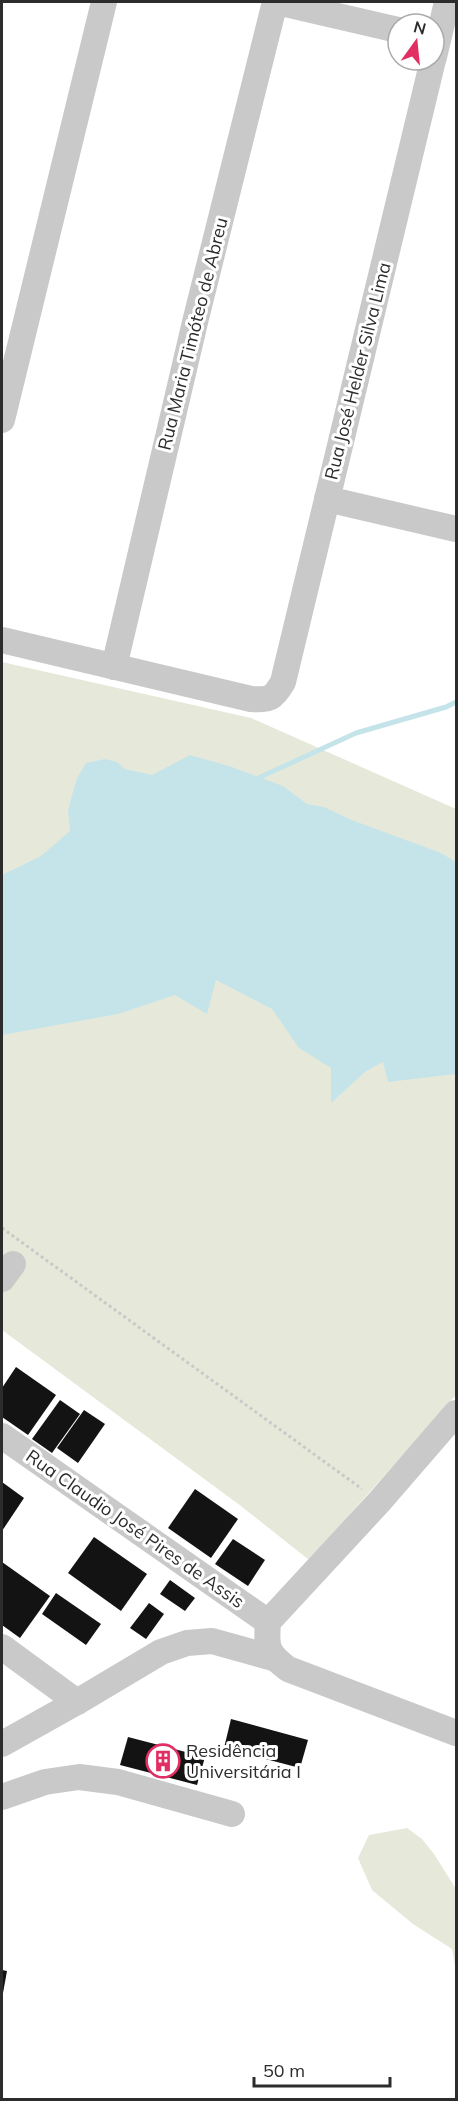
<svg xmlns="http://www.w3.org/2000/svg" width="458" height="2101" viewBox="0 0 458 2101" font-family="Mulish,sans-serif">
<rect width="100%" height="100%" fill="#fff"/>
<!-- green -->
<g fill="#e6e9d9">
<polygon points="2,662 251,718 456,809 456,1395 309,1560 241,1506 2,1330"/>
<polygon points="407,1828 422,1839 434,1854 456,1889 456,1971 452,1949 413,1924 372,1890 358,1858 369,1835"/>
</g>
<!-- water -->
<polygon fill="#c5e4ea" points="190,755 229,766 283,786 307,804 324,807 349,819 441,853 456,862 456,1074 388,1082 383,1062 366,1071 331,1103 331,1068 299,1048 272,1009 216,980 207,1014 175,995 118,1014 2,1035 2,875 41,856 70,831 68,810 77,778 86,763 105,759 117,762 125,769 152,775"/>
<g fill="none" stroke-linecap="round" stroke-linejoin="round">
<!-- stream -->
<polyline stroke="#c5e4ea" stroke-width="5" points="254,780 356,733 446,707 456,702"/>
</g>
<!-- building -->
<g fill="#131313">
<polygon points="16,1367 56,1395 28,1435 2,1417 2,1388"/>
<polygon points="60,1400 80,1414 52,1453 32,1439"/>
<polygon points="84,1410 105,1424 78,1463 57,1448"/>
<polygon points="2,1482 24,1498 2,1531"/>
<polygon points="195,1489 238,1519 211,1558 168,1528"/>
<polygon points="94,1537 147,1574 121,1611 68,1573"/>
<polygon points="233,1539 265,1560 248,1586 215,1564"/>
<polygon points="2,1562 50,1596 20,1638 2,1625"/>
<polygon points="170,1580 195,1598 185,1611 160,1594"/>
<polygon points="56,1593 101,1624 86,1645 42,1614"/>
<polygon points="149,1603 164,1614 146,1639 130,1628"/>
<polygon points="231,1719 308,1740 300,1768 224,1748"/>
<polygon points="128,1737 205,1757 197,1785 120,1765"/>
<polygon points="2,1970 7,1971 3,1993 2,1993"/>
</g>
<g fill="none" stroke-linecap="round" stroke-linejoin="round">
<!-- path -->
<polyline stroke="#c9c9c9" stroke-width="3" stroke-dasharray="3 3" stroke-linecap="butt" points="2,1228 362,1489"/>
<!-- minor -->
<g stroke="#c9c9c9" stroke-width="26">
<polyline points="277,2 398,30"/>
<polyline points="434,57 447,2"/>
<polyline points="2,420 104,2"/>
<polyline points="327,499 456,529"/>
<path d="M2,640L251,699C270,700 273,699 283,682L433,60"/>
<polyline points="114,667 196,318 275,2"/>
<polyline points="2,1279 13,1264"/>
<path d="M456,1413L379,1502L268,1622C266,1648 267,1653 288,1669L456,1733"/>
<polyline points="2,1436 268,1622"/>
<polyline points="2,1647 77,1702"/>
<polyline points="2,1744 77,1702 161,1652 187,1643 212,1641 273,1658"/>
<polyline points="2,1797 45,1782 79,1777 118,1782 232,1814"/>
</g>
</g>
<!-- icons -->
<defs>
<g id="building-ring" transform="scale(1.725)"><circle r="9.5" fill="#fff" stroke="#e12f64" stroke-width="1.5"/><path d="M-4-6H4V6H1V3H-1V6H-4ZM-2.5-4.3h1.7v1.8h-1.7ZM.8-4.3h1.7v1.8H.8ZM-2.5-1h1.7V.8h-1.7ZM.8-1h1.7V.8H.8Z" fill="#e12f64"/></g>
</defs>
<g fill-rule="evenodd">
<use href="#building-ring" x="163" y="1761"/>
</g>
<g text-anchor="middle" stroke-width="6" stroke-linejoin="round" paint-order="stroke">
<!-- street labels -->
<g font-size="18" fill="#2c2c2c" stroke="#fff">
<text transform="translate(193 334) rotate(-76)" y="6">Rua Maria Timóteo de Abreu</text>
<text transform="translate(358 371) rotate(-76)" y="6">Rua José Helder Silva Lima</text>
<text transform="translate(135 1529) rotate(35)" y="6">Rua Claudio José Pires de Assis</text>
</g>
<!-- poi labels -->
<g font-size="18" fill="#2c2c2c" stroke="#fff" text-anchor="start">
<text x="186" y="1757">Residência<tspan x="186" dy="21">Universitária I</tspan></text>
</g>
</g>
<!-- border -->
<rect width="458" height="2101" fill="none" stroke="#2c2c2c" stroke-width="6"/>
<!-- north arrow -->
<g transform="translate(416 42) rotate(15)"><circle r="28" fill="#ffffff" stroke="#ababab" stroke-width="1.5"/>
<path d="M0-4.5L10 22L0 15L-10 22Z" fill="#e12f64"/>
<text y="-9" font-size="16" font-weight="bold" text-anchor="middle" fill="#2c2c2c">N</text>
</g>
<!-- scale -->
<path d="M254 2077v9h136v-9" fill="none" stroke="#2c2c2c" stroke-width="3"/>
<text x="263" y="2077" font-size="18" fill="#2c2c2c" stroke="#ffffff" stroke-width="4.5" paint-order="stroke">50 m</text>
</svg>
